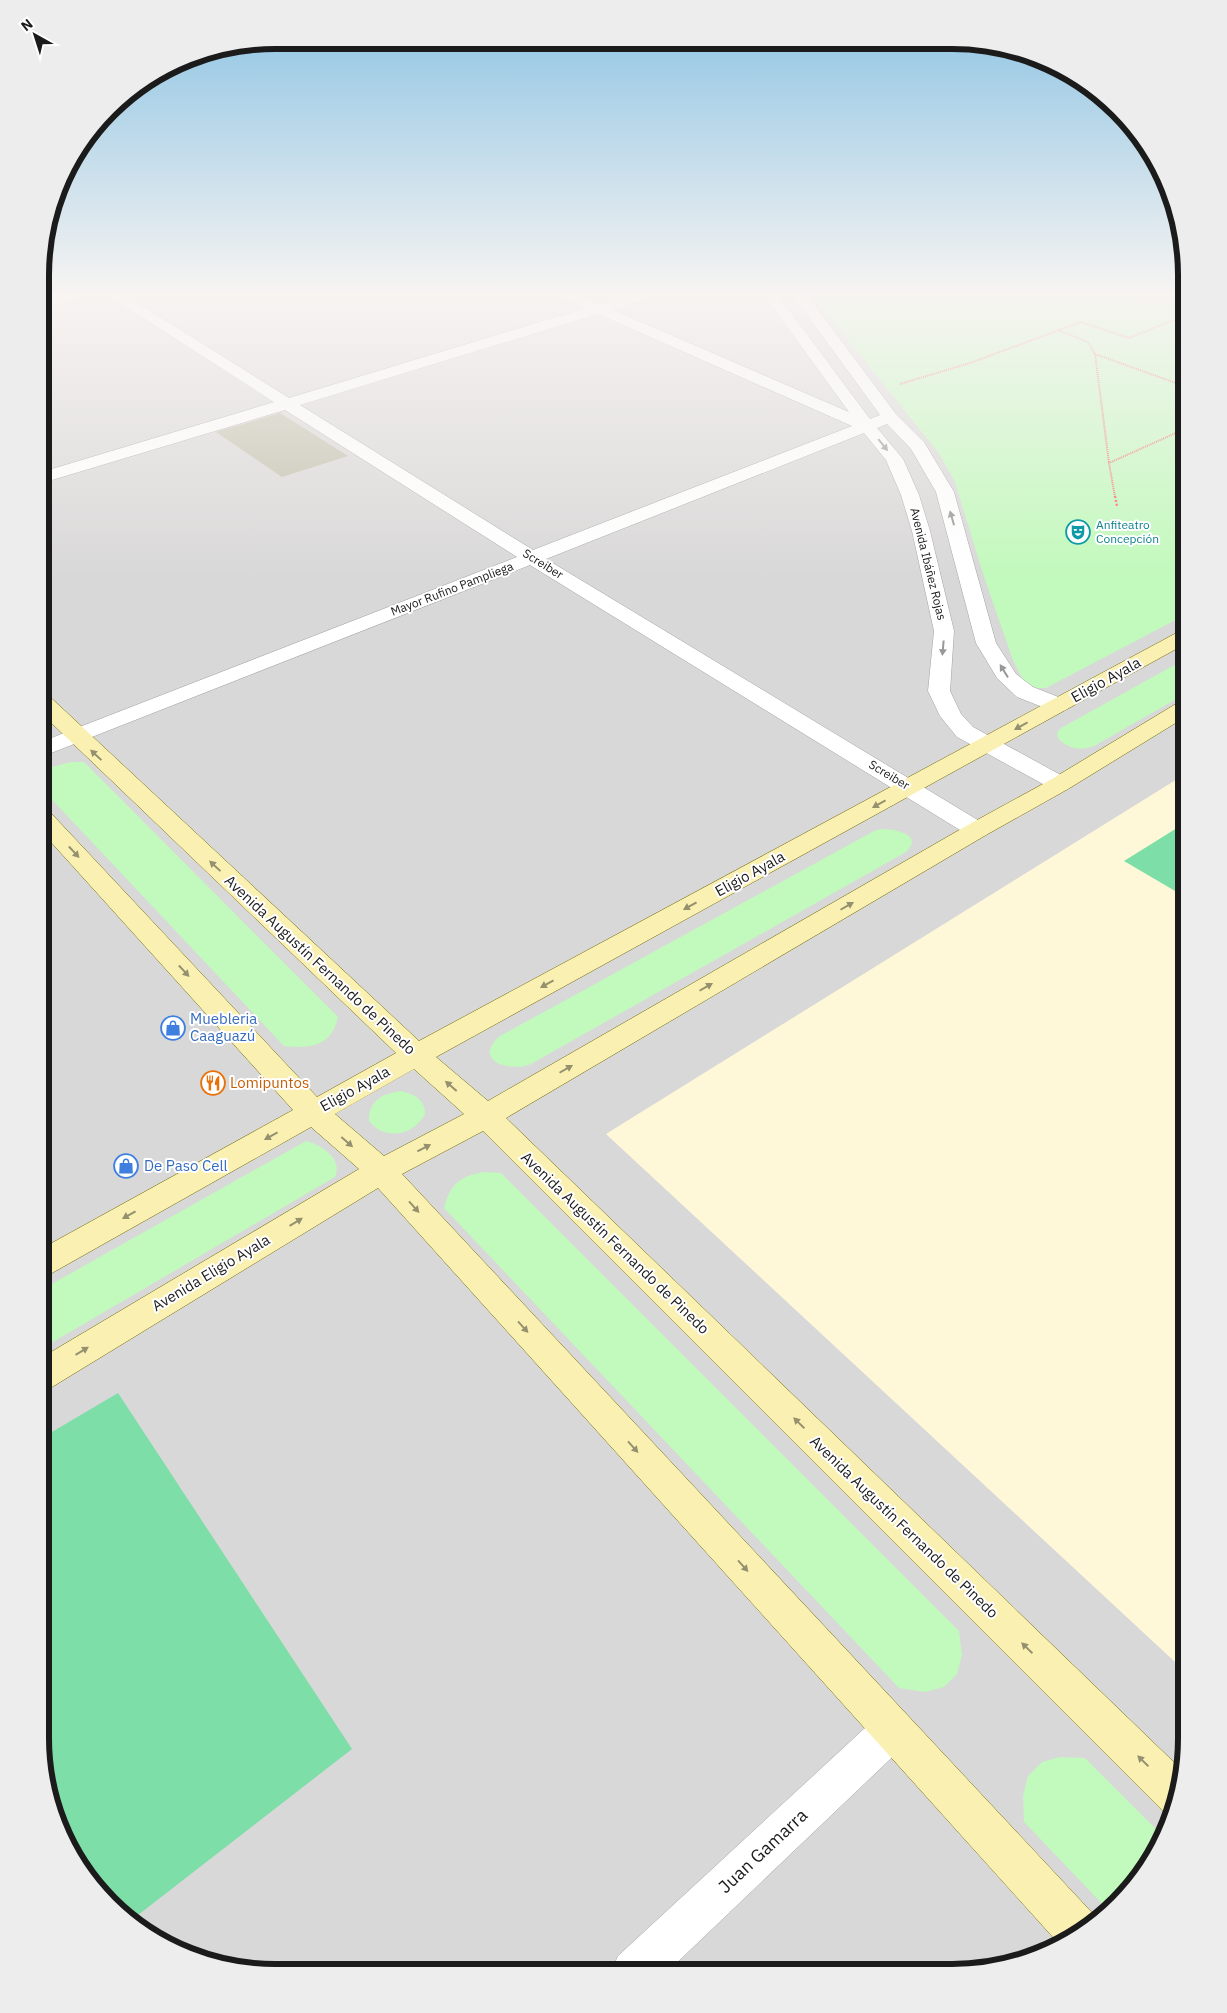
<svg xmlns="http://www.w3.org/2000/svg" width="1227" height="2013" viewBox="0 0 1227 2013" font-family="'IBM Plex Sans',sans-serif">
<rect width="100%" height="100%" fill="#ede7e1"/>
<!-- residential -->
<polygon fill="#d9d8d8" points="42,294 1187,294 1186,1754 1174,1814 1139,1881 1095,1925 1042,1955 953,1973 244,1971 185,1955 132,1925 88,1881 58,1828 40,1738"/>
<!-- education -->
<polygon fill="#fff8d8" points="1187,773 1187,1673 606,1134"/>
<!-- construction -->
<polygon fill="#c1beac" points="280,413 348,456 282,477 216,432"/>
<!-- park -->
<g fill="#c2f9bc">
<polygon points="811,294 1187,294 1187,614 1046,688 1036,688 1023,680 1013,660 985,580 955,482 938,452"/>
<path d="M1187,658V693L1094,746C1081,751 1067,749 1058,738L1057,733L1061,728Z"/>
<path d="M71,762H84L90,768L338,1017C332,1046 310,1049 284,1046L41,788V774L48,768Z"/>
<path d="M882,829C896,829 924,835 906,852L531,1064C508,1073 472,1060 500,1036L874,831Z"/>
<path d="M401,1091C414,1094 425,1099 425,1114C414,1136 384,1141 369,1121C368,1101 383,1093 401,1091Z"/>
<path d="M306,1141C321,1145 343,1158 335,1177L41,1349V1290Z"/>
<path d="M483,1172L501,1173L959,1631L962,1655L957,1674L944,1687L925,1692L899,1688L444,1208C450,1184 459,1177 483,1172Z"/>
<polygon points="1060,1757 1085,1758 1163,1836 1139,1881 1109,1911 1024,1822 1023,1796 1028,1776 1042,1762"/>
</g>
<!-- pitch -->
<g fill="#7ddea7">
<polygon points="1185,823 1187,824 1187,898 1124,861"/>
<polygon points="118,1393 352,1749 129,1922 88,1881 58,1828 40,1738 40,1439"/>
</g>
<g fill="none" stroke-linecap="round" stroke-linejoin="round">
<!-- street casing -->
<g stroke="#a2a2a2" stroke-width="1">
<g id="street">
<polygon points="65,294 89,294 87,297 42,308 42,300"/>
<path d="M106,294H123L289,398L586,308L560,297L558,294H577L600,304L634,294H656L654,297L613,310L849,412L763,294H777L870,419L880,415L792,294H806L896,414L924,442L954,492L996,643L1016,674L1033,687L1066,700L1069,705L1066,710L1058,712L1050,710L1017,697L997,678L976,643L936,492L911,449L887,424L877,428L903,459L919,495L930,531L954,631L950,691L961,714L973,727L1068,779L1072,784L1068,789L1060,791L1052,789L957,737L940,716L928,691L934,631L912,531L901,495L886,460L864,433L546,559L986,825L989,830L986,835L977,837L968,835L530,565L41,757V742L517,557L285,410L42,483V472L274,402ZM598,314L852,426L533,550L300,405Z"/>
<polygon points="892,1709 906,1716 913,1730 906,1744 667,1972 611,1972 618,1956 878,1716"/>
</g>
</g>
<!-- secondary casing -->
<g stroke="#716904" stroke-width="1">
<path id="secondary" d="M1187,629V643L436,1057L488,1101L968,825L1052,779L1179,702L1187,700V716L1068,789L986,835L506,1118L1183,1771L1174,1815L1163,1811L483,1131L402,1174L1096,1917L1098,1922L1095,1925L1060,1945L378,1188L52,1387L40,1391L41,1358L359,1169L311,1127L52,1273L41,1277V1249L293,1110L41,831V809L49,811L317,1097L396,1053L41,713V695L49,696L419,1041L1180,631ZM414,1069L464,1114L384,1156L335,1114Z"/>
</g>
<!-- path-far1 -->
<g stroke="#fa6470" stroke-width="2" stroke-dasharray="1 1" stroke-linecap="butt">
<polyline points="1125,294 1187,303"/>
<polyline points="1058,330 1088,342 1095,354 1187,387"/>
<polyline points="1095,354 1109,463"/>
<polyline points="900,384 970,363 1081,322 1129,338 1187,315"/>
<polyline points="1115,497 1109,463 1187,428"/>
</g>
<!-- path -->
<polyline stroke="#fa6470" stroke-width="2.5" stroke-dasharray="2 2" stroke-linecap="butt" points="1115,496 1117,506"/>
<!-- street -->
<use href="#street" fill="#fff" fill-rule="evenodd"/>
<!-- secondary -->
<use href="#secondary" fill="#f9f0b2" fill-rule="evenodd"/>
</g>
<!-- one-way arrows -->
<defs><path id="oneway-solid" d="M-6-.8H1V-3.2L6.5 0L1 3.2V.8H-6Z" transform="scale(1.25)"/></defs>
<g fill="#989898">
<use href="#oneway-solid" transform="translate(883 445) rotate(51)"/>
<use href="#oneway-solid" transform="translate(952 518) rotate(-106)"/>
<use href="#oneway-solid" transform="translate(943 648) rotate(95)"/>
<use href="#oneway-solid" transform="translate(1004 671) rotate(-122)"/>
</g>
<g fill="#95906e">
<use href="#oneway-solid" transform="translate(1021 726) rotate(151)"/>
<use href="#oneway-solid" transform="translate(96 755) rotate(-137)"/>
<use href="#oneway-solid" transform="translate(879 804) rotate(151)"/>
<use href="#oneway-solid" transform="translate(74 852) rotate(47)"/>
<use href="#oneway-solid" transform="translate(215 866) rotate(-137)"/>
<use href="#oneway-solid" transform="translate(690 906) rotate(151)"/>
<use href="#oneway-solid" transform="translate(847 906) rotate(-30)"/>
<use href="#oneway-solid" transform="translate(184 971) rotate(47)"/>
<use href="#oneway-solid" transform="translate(547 984) rotate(151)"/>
<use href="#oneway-solid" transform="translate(706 987) rotate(-30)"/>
<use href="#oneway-solid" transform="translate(566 1069) rotate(-30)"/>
<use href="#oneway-solid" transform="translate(451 1086) rotate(-139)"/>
<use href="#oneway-solid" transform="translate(271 1136) rotate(151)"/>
<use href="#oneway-solid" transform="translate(347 1142) rotate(41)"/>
<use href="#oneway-solid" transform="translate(424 1148) rotate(-27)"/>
<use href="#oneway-solid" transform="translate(414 1207) rotate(48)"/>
<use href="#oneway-solid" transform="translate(129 1215) rotate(151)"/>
<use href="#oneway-solid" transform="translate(296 1222) rotate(-31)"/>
<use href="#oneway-solid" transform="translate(523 1327) rotate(48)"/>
<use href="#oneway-solid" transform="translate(82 1351) rotate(-31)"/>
<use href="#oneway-solid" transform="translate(799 1423) rotate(-136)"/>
<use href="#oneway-solid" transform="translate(633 1447) rotate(48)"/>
<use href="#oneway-solid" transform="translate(743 1566) rotate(48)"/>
<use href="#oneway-solid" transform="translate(1027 1648) rotate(-136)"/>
<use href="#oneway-solid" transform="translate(1143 1761) rotate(-136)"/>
</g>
<!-- sky -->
<linearGradient id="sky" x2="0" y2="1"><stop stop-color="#8bc3e3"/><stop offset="0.51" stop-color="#f7f4f2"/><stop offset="1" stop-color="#f7f4f2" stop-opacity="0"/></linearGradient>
<rect width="1227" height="576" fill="url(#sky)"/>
<!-- icons -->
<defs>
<g id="theatre-ring" transform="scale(1.25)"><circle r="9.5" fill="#fff" stroke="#0f9aa8" stroke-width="1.5"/><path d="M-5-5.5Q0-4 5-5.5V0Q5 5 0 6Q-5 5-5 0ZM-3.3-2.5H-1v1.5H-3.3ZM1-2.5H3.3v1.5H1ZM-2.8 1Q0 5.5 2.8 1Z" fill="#0f9aa8"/></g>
<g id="shop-ring" transform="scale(1.25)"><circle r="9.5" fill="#fff" stroke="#3f7fe0" stroke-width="1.5"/><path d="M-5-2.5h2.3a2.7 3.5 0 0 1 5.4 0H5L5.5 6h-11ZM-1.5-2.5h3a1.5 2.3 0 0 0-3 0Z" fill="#3f7fe0"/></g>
<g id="restaurant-ring" transform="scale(1.25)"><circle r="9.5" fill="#fff" stroke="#e8710a" stroke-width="1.5"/><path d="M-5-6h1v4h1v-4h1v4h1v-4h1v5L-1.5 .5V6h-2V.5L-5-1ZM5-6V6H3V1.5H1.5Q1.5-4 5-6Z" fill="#e8710a"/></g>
</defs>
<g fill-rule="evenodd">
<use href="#theatre-ring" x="1078" y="532"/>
<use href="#shop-ring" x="173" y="1028"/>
<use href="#restaurant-ring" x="213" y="1083"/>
<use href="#shop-ring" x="126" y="1166"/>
</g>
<g text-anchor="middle" stroke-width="4" stroke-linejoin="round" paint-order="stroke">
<!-- far-culture labels -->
<g font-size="12" fill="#0d838f" stroke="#fff" text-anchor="start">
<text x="1096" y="529">Anfiteatro<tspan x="1096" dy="14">Concepción</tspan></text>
</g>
<!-- far-street labels -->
<g font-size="12" fill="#1b1b1b" stroke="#fff">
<text transform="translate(543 564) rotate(32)" y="4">Screiber</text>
<text transform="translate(928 564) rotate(76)" y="4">Avenida Ibáñez Rojas</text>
<text transform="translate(452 589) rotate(-21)" y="4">Mayor Rufino Pampliega</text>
<text transform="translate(889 775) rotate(31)" y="4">Screiber</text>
</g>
<!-- street labels -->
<g font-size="15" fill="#1b1b1b" stroke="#fff">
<text transform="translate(1106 680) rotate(-29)" y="5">Eligio Ayala</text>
<text transform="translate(750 874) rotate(-29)" y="5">Eligio Ayala</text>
<text transform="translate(320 965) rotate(43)" y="5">Avenida Augustín Fernando de Pinedo</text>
<text transform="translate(355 1089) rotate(-29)" y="5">Eligio Ayala</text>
<text transform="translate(615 1243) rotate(44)" y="5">Avenida Augustín Fernando de Pinedo</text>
<text transform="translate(211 1273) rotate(-31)" y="5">Avenida Eligio Ayala</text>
<text transform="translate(904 1527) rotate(44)" y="5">Avenida Augustín Fernando de Pinedo</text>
</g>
<!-- shop labels -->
<g font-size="15" fill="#366cbe" stroke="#fff" text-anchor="start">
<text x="190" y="1024">Muebleria<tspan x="190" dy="17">Caaguazú</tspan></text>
<text x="144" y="1171">De Paso Cell</text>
</g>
<!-- food labels -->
<g font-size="15" fill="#c56008" stroke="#fff" text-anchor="start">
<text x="230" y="1088">Lomipuntos</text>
</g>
<!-- near-street labels -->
<g font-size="18" fill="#1b1b1b" stroke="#fff">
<text transform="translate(763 1851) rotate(-43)" y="6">Juan Gamarra</text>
</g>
</g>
<!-- crop -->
<path d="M0 0H1227V2013H0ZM275 49H952A226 226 0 0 1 1178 275V1738A226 226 0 0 1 952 1964H275A226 226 0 0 1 49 1738V275A226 226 0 0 1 275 49Z" fill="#ededed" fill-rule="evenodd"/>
<path fill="none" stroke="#1b1b1b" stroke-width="6" d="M275 49H952A226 226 0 0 1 1178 275V1738A226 226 0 0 1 952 1964H275A226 226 0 0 1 49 1738V275A226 226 0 0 1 275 49Z"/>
<!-- north arrow -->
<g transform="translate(35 35) rotate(321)" stroke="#ffffff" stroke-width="4" paint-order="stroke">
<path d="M0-4L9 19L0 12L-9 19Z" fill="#1b1b1b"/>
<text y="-8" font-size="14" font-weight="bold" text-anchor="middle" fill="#1b1b1b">N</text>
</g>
</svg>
